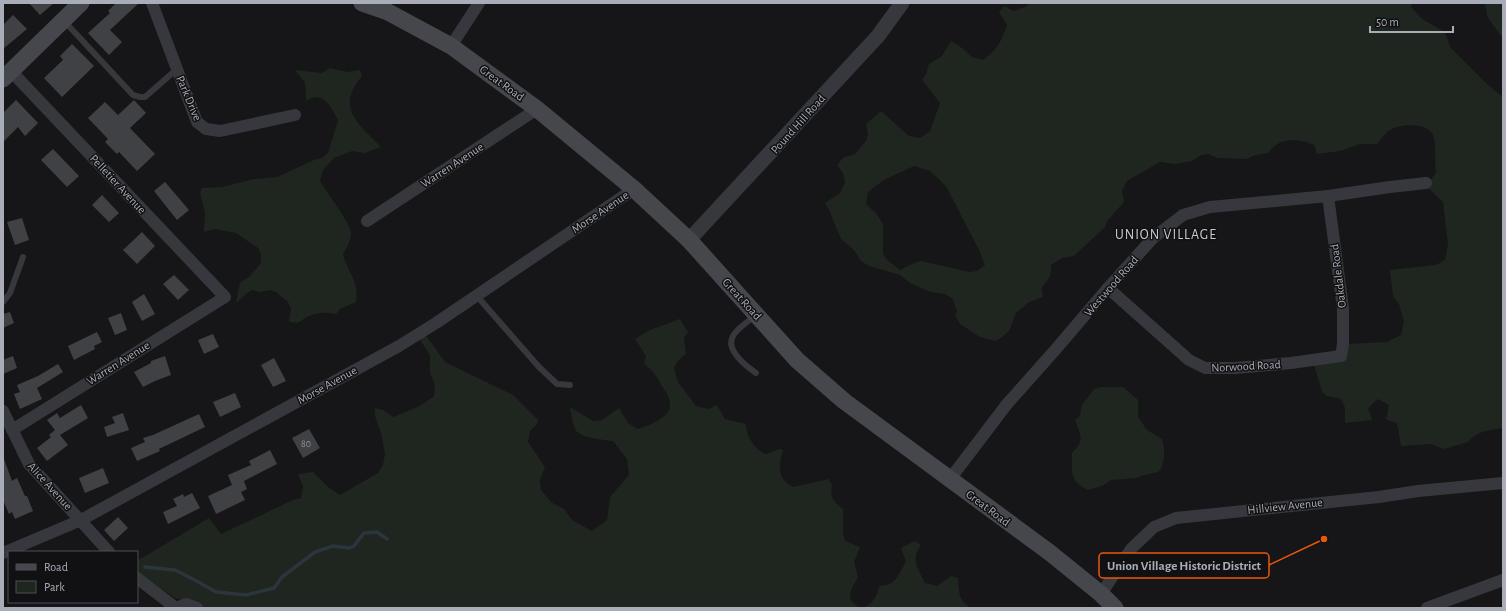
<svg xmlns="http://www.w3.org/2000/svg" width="1506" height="611" viewBox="0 0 1506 611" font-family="'Alegreya Sans',sans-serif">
<rect width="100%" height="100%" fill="#161618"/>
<!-- green -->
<g fill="#1e261f" fill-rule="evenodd">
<path d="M1030,3H1412L1411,7L1422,19L1445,32L1450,47L1488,85L1503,97V428C1490,430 1476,431 1468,442L1444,449L1431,444L1401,446L1398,427L1396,423L1385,419L1387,416L1389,405L1378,399L1368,408L1372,420L1345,423V408L1341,399L1327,396L1322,392L1314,364L1346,344L1387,342L1401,335L1404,321L1399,304L1393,297L1390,270L1436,265L1445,260L1448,244L1443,202L1426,186L1436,173C1435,164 1436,142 1433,135C1428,122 1399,124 1390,130C1385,133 1381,140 1377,144H1360L1340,151L1317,154L1314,145C1299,138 1277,137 1269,153L1255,155L1247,159L1217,158L1209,154L1201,155L1192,161L1175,164L1160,162L1127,181L1122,191L1124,202L1107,221L1105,227L1074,256L1062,258L1051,265C1051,269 1051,275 1049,278C1043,288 1040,284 1043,297L1029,302L1016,313L1009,331L1001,338L995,341L980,337L960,324L955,315L957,311L953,299L945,294L931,292L910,283L900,275L869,266L861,261L854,250L841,239L829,210L825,203L840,193L845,183L843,173L837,165L843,158L855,154L866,141L868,134L866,124L881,111L909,136L920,138L930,131L940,103L922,80L926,74L929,64L942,56L951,41L962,48L972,57L983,60C998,49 1001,42 1007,25L999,12L1004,6L1014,11L1027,6ZM914,166L930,171L946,186L979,250L985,265L977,271L969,272L921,261L914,263L900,270L886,259L883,253V224L876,213L866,204L868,192L884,180Z"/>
<polygon points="1485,3 1503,3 1503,39 1487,16"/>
<path d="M330,68L347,72L360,70L362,76C335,108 358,123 381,147L365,153L352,151L334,158L323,170L320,181C326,191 350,223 351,232C352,240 346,248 343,255C349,274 359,281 356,302L340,309L336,314C321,311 311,313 298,323L289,322L291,309L288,302L276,292L270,290L260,292L252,290L247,293L236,303L240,283L250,276L261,263V254L258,248L236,233L215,229L204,232L205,213L200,193L202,188L222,187L254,179L277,177L314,160L322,158L328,153L338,120C332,108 323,89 306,101L305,83L295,70L321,73Z"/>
<path d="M680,319L688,332L684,338L686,354L677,362L674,368L678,382L696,406L708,409L717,405L725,419L746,424C746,436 754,449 766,454L779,449L783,450C780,459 777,473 785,481C787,484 791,485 793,487L829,479L832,485C830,498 833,500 843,509V534L845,541L860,547L854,562L858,577L851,590L850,599L855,605L861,608H205L175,598L137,572V561L209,518L221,534L293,500L301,498L303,487L298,474L313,472L328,487L340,495L378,473L383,465L385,454L381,433L375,416V408L383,410L393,417L420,406L434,396L435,385L430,373V355L416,334L422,330L445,362L513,395L538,420L537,424L530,431L528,442L545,467L540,480L541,490L551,502L564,509L572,520L592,531L607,520L610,497L629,475L627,459L613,441C604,440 579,438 575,429C572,422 571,413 570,407L593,421L602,420L619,408L628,423L638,429C648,426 669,418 670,406C670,398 666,392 662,386C657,377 653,370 644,364L646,356L635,339L650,330Z"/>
<path d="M1101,387H1123L1138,400V417L1147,430L1162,439L1164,447V458L1161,469L1158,472L1141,476L1136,478L1111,480L1102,486L1088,490C1069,481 1072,472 1072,453C1085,441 1081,436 1075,420L1080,416L1082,405L1094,389Z"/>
<path d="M915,541L921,545C910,560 918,568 925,583L937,586L951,576L958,578C959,592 958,601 972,608H863C872,604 878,596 879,586C896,586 899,574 906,561L901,548Z"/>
</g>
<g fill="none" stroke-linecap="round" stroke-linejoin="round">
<!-- stream -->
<polyline stroke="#2c353c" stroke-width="3.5" points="145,567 175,570 193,579 216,592 246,595 274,588 282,577 315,552 333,546 349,548 354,546 364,533 377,532 387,539"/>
</g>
<!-- building -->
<g fill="#404145">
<polygon points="29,3 54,3 40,15"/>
<polygon points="116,3 139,3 110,30 122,42 109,55 88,33 110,13 108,11"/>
<polygon points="13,15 27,29 3,49 3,25"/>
<polygon points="72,44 94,66 62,97 44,78 63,60 60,56"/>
<polygon points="16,100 38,123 25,136 18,127 3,142 3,113"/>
<polygon points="134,100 146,113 130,128 155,154 137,171 119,152 117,154 105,142 108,139 88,118 105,102 118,115"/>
<polygon points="53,149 79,176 67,187 41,160"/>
<polygon points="165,182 189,210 177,220 154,191"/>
<polygon points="102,195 119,213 109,222 92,205"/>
<polygon points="22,218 29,240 15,245 7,222"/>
<polygon points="142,232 155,246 137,264 123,250"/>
<polygon points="174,275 189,290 178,300 163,284"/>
<polygon points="144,294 155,314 142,321 132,302"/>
<polygon points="10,312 14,323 3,328 3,314"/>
<polygon points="121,313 127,330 115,335 108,318"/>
<polygon points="97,332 102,342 94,346 95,349 74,360 68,346"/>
<polygon points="213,334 219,347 204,354 198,340"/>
<polygon points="13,356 17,368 3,374 3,360"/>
<polygon points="165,356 171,375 155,381 143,387 134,372 151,363 151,361"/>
<polygon points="274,358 286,381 273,387 261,365"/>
<polygon points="58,364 63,372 37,388 42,399 20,409 14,394 20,392 17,385 38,376"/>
<polygon points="235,393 241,407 220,417 213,402"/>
<polygon points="81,405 88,418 60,435 68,445 47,461 37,448 51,437 49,435 55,430 47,420 57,413 60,418"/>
<polygon points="123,413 129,430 107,437 104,427 115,423 112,417"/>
<polygon points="199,414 205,427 159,449 160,451 137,461 131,448 145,442 143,438 153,435"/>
<polygon points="309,429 320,448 303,458 292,438"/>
<polygon points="270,450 277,464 244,481 247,489 241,492 245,500 216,514 208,496 232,485 228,475 251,465 249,461"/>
<polygon points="4,459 12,481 17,478 25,496 27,496 33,511 15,519 12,512 9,514 3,500"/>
<polygon points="103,468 109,483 85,493 79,478"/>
<polygon points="192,493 200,508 168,524 163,512 177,506 173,499 183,494 184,497"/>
<polygon points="118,517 128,528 114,541 104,530"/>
</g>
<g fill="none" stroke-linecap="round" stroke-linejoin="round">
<!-- service -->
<g stroke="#37383d" stroke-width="6">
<polyline points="65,22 133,95 140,97 145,97 177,69"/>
<polyline points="476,295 539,367 557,384 570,385"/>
<polyline points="3,302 10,293 23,257"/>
<path d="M756,373C746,366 725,350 733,336C737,328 749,321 756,315"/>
</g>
<!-- minor -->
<g stroke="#37383d" stroke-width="12">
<polyline points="152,3 197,122 206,129 220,131 295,115"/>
<polyline points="451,46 479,3"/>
<polyline points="11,71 225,297 12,430"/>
<polyline points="367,221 537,109"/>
<polyline points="1108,288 1189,360 1205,368 1235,368 1291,363 1341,356 1343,344 1343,308 1328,196"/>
<polyline points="3,411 29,464 109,552"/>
<polyline points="950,479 1007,404 1056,349 1108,288 1153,238 1183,215 1210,207 1328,196 1390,187 1426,183"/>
<polyline points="3,553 81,520 399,346 436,323 634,189"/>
<polyline points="137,578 176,608 186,604 197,608"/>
<polyline points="1101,594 1131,549 1154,527 1176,518 1379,497 1418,491 1503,483"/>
<polyline points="1427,608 1503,580"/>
</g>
<!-- tertiary -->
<polyline stroke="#37383d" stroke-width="15" points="689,240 878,36 902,3"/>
<!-- secondary -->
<g stroke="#45474d" stroke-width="17">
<polyline points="362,3 388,12 451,46 537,109 634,189 689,240 797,360 844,401 1049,552 1101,594 1115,608"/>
<polyline points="3,79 81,3"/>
</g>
</g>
<g text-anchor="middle" stroke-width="3" stroke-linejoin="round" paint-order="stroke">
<!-- number labels -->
<g font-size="10" fill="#8e929b">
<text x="306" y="447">80</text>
</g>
<!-- street labels -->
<g font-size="12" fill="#a8adb8" stroke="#111113">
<text transform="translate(502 83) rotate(36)" y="4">Great Road</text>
<text transform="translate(189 98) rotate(67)" y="4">Park Drive</text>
<text transform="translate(798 124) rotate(-48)" y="4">Pound Hill Road</text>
<text transform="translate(452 165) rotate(-33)" y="4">Warren Avenue</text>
<text transform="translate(118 184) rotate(47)" y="4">Pelletier Avenue</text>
<text transform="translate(600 212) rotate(-34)" y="4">Morse Avenue</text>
<text transform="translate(1338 276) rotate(-97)" y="4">Oakdale Road</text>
<text transform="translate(1111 286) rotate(-49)" y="4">Westwood Road</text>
<text transform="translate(742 299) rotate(48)" y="4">Great Road</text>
<text transform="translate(118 363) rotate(-32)" y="4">Warren Avenue</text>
<text transform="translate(1246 366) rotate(-3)" y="4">Norwood Road</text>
<text transform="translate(327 385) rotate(-29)" y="4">Morse Avenue</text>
<text transform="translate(50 486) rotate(48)" y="4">Alice Avenue</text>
<text transform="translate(1285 506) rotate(-6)" y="4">Hillview Avenue</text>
<text transform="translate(988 508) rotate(37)" y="4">Great Road</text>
</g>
<!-- quarter labels -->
<g font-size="14" letter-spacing="1" fill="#c9ccd4" stroke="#111113">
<text x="1166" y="239">UNION VILLAGE</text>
</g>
</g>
<!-- callouts -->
<path fill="none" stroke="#e8590c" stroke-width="1.5" d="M1324 539L1269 565"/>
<circle fill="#e8590c" stroke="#111113" stroke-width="1.5" cx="1324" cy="539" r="4"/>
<rect fill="#111113" stroke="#e8590c" stroke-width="1.5" x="1099" y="553" width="170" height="25" rx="4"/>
<g font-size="13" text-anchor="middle" font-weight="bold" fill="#a8adb8">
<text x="1184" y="570">Union Village Historic District</text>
</g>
<!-- border -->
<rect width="1506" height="611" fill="none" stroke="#a8adb8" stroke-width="8"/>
<!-- legend -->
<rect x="8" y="551" width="130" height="52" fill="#111113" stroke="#4d4f55"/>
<rect x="16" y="564" width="20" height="6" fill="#45474d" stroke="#4d4f55"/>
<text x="44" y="571" font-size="12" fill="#a8adb8">Road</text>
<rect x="16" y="581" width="20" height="12" fill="#1e261f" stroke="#4d4f55"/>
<text x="44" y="591" font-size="12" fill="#a8adb8">Park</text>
<!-- scale -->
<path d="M1370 26v6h83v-6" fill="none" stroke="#a8adb8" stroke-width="2"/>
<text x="1376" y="26" font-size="12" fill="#a8adb8" stroke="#111113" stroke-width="3" paint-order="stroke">50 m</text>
</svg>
